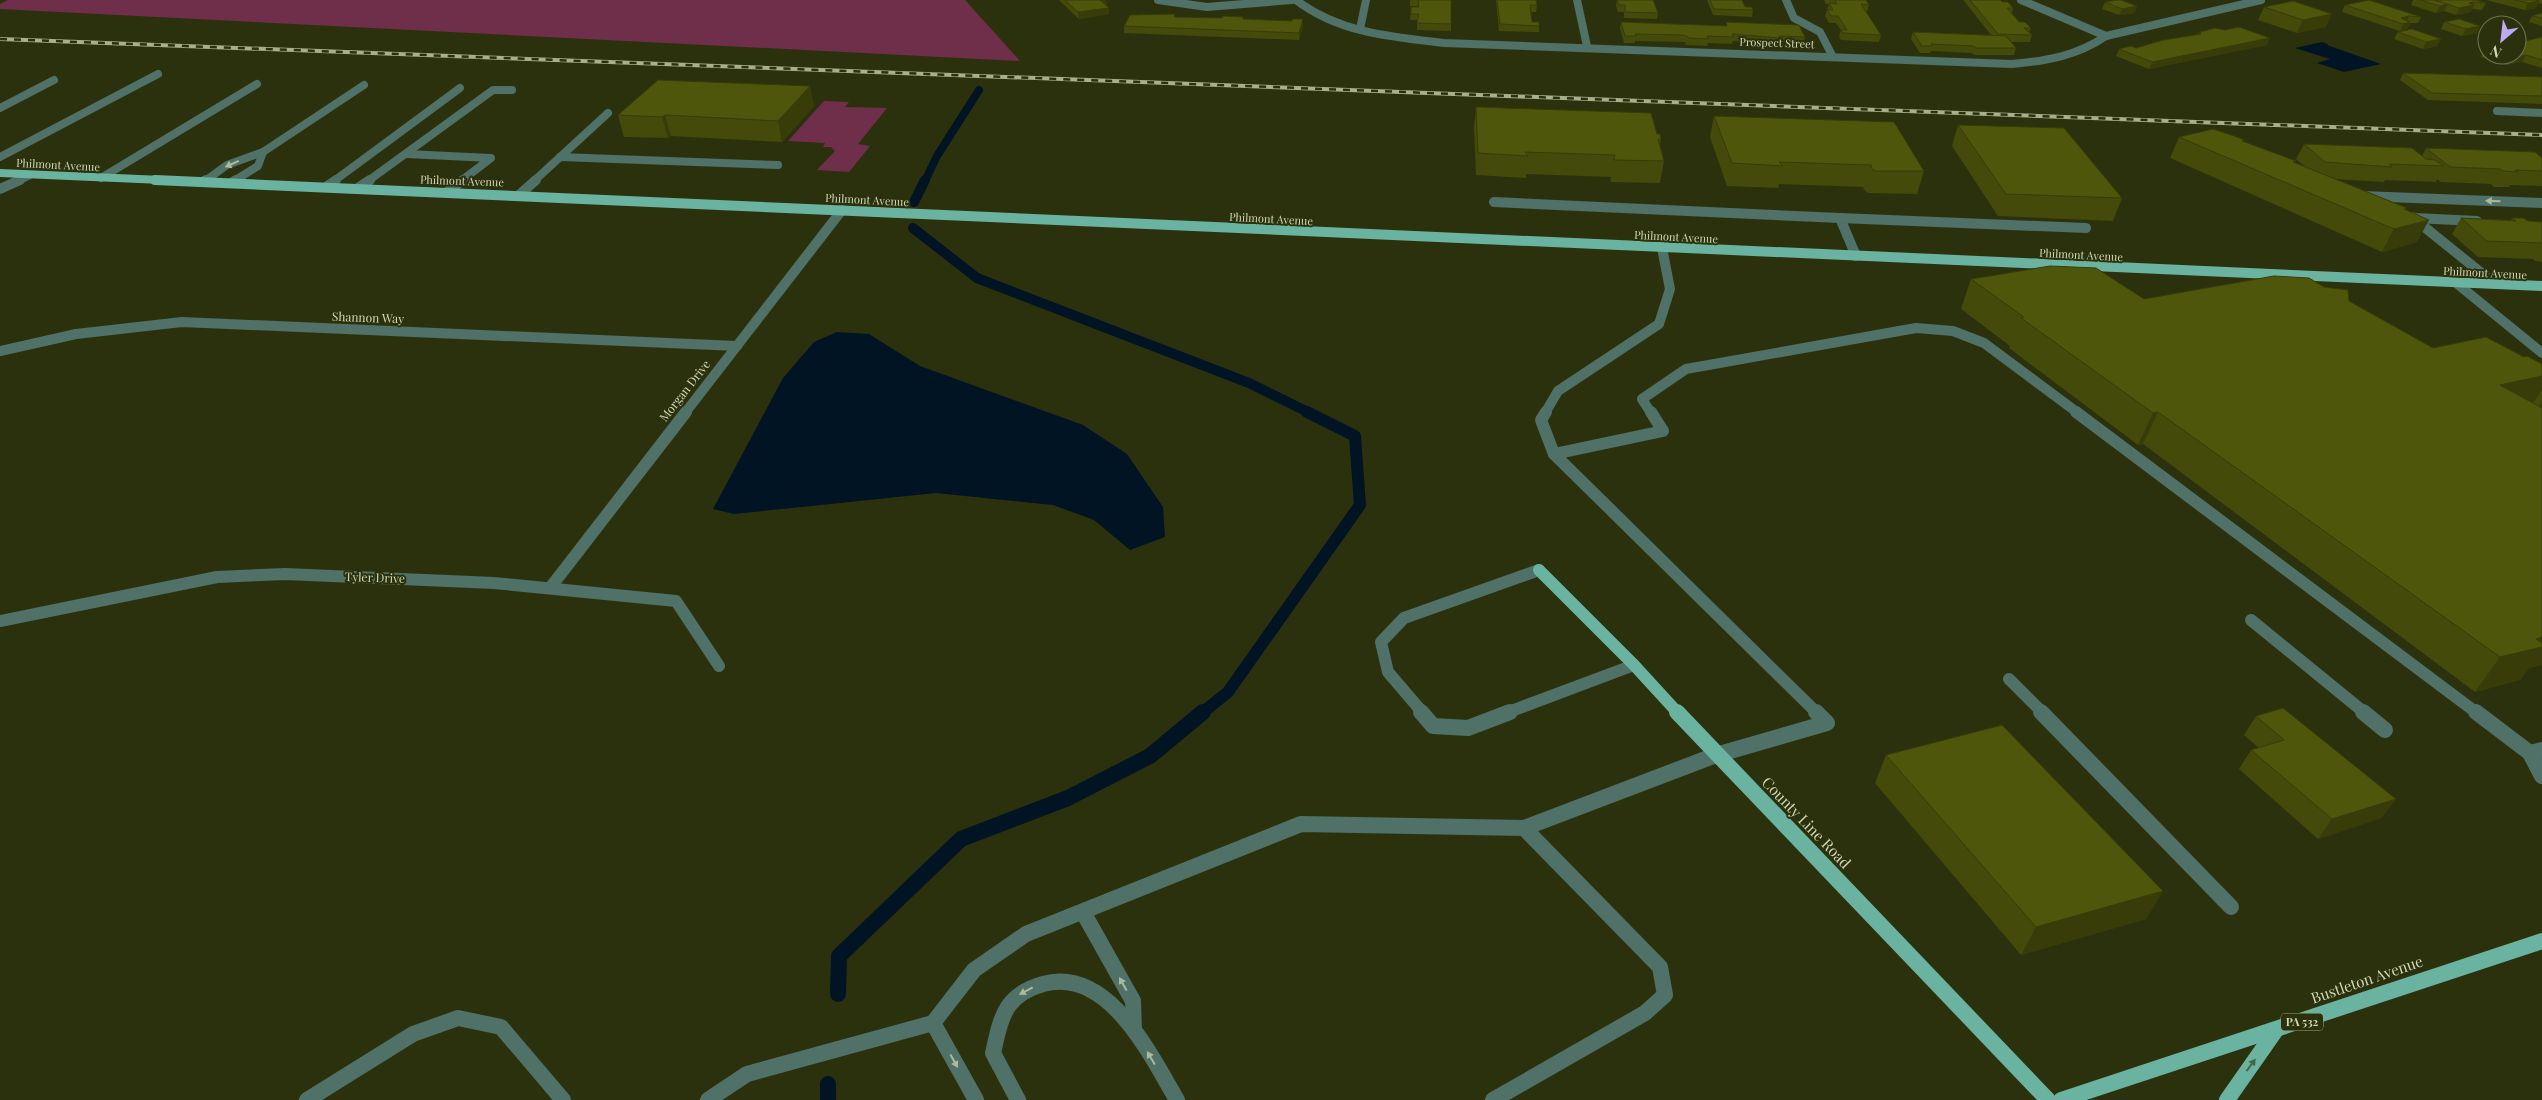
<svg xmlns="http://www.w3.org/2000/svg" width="2542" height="1100" viewBox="0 0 2542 1100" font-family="'Playfair Display',serif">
<rect width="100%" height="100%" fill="#2c310d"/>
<!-- green -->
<g fill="#6f2f4a">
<polygon points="8,0 965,0 1020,61 0,9 0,4"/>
<polygon points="824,101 849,102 845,107 887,108 858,144 870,146 849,172 817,170 835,151 831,147 823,147 825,143 788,141"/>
</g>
<!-- water -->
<g fill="#001423">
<polygon points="2322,42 2328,44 2327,45 2381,64 2344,72 2317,63 2330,59 2295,48"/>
<polygon points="837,332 869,334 920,366 1083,425 1127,454 1163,507 1165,537 1130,550 1094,520 1053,505 936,493 734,514 713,509 783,378 814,342"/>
</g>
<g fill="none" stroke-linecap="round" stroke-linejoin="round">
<!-- stream-far3 -->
<polyline stroke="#001423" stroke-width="8" points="925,181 937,156 979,90"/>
<!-- stream-far2 -->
<g stroke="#001423" stroke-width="10">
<polyline points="914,202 925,180"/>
<polyline points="913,228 977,278 1249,383 1310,413"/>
</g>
<!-- stream-far1 -->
<polyline stroke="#001423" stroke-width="12" points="1202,713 1228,692 1360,505 1355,436 1307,412"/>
<!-- stream -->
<g stroke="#001423" stroke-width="16">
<polyline points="838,994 839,956 961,839 1068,798 1150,756 1203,712"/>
<polyline points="828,1084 828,1100"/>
</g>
<!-- minor-far3 -->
<g stroke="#4f7167" stroke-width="8">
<polyline points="1158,0 1207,7 1292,0"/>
<path d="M1296,0C1339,33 1392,37 1444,43L2012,64C2046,61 2077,56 2106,36L2261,0"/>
<polyline points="1577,0 1587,46"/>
<polyline points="1786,0 1794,18 1820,32 1833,57"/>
<polyline points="2021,0 2106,36"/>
<polyline points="1360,29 1366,0"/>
<polyline points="0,108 54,80"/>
<polyline points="2497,111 2542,113"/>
<polyline points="406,154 491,158 461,181"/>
<polyline points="0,157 158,74"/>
<polyline points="560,157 778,165"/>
<polyline points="101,178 257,84"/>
<polyline points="18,181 30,175"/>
<polyline points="205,181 227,165 263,152 364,85"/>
<polyline points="234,181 258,166 263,152"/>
<polyline points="334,181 460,88"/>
<polyline points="368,181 493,90 512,90"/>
<polyline points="534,181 608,113"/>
</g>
<!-- minor-far2 -->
<g stroke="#4f7167" stroke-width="10">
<polyline points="203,182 206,180"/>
<polyline points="231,183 236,180"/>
<polyline points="326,187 336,180"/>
<polyline points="358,188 370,180"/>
<polyline points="0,189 20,180"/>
<polyline points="447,192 463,180"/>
<polyline points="519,195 536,180"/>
<polyline points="2362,196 2542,203"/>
<polyline points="1494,202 1840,218 1856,256"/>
<polyline points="2412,217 2495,284"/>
<polyline points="1840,218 2086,228"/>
<polyline points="2414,218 2477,221"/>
<polyline points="2455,282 2542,353"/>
<polyline points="0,351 76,334 182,322 737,346"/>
<polyline points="685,413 842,210"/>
<polyline points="1545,413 1558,391 1659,324 1670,289 1662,248"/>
<polyline points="1651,413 1642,399 1686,369 1916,328 1953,331 1984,343 2078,413"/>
</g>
<!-- minor-far1 -->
<g stroke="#4f7167" stroke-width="12">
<polyline points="1546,412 1541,420 1554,454"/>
<polyline points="1651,412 1663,431 1554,454 1817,713"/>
<polyline points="2076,412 2477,713"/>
<polyline points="550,588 686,412"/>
<polyline points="2251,620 2365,713"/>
<polyline points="0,621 217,577 285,574 494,583 676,601 719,666"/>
<polyline points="2009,679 2043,713"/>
<polyline points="1423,713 1388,672 1381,642 1404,618 1539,570"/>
<polyline points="1506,713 1634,665"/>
</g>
<!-- minor -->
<g stroke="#4f7167" stroke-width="16">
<polyline points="1421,712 1433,726 1468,728 1510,712"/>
<polyline points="2041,712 2231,907"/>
<polyline points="2363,712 2385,730"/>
<polyline points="2476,712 2530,753 2542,750"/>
<polyline points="2530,753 2542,776"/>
<polyline points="1083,912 1133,1001 1134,1030"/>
<polyline points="933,1023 976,1100"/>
<polyline points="307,1100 413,1034 458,1018 501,1027 563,1100"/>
<polyline points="708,1100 747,1074 933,1023 974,970 1026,934 1301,824 1524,828 1716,755 1827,723 1816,712"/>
<path d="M1018,1100L993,1053C1001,1018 1004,995 1043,984C1108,966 1150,1054 1177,1100"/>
<polyline points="1493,1100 1645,1013 1665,995 1660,967 1524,828"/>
</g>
<!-- major-far3 -->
<polyline stroke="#6ab3a0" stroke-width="8" points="0,173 185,181"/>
<!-- major-far2 -->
<polyline stroke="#6ab3a0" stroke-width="10" points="155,180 2542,286"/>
<!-- major-far1 -->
<polyline stroke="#6ab3a0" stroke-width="12" points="1539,570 1634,665 1678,713"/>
<!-- major -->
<g stroke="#6ab3a0" stroke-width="16">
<polyline points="1677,712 2048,1100"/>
<polyline points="2061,1100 2542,941"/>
<polyline points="2227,1100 2276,1030"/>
</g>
<!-- rail casing -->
<g stroke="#a9af8c" stroke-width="4">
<polyline id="rail" points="0,39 2542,135"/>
</g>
<!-- rail -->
<use href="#rail" stroke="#2c310d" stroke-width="2.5" stroke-dasharray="7" stroke-linecap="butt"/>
</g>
<!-- wall -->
<g fill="#434a0a">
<polygon points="1059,0 1106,0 1107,6 1109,8 1109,14 1079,19"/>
<polygon points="1410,0 1443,0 1451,24 1451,31 1417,30 1417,20 1410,20 1411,7 1418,7 1418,6 1410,6"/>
<polygon points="1496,0 1536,0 1537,5 1536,12 1531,12 1532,22 1539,26 1539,32 1499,31"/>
<polygon points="1617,0 1653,0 1658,13 1657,19 1624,18 1624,12 1618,12 1616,6"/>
<polygon points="1707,0 1742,0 1745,7 1753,10 1752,17 1713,15"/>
<polygon points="1824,0 1866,0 1869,5 1867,11 1865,11 1881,35 1879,42 1841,40 1839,37 1841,30 1836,23 1829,23 1825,16 1829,4 1826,4"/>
<polygon points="1964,0 2000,0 2002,2 2013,8 2012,14 2019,22 2031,28 2029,32 2032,35 2030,42 2011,42 2016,48 2014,55 1974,55 1972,53 1931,51 1930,53 1920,53 1911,39 1913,32 1991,35 1964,1"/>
<polygon points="2413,0 2476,0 2486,3 2482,10 2472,9 2471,12 2456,15 2444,11 2436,13 2411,5"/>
<polygon points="2486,0 2542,0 2542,4 2538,3 2536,8 2525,10"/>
<polygon points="2105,2 2135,13 2119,15 2102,9"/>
<polygon points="2345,5 2421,17 2418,23 2410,23 2407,29 2400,31 2342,12"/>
<polygon points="2264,7 2326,27 2297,33 2258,20"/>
<polygon points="2542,13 2542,26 2529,22 2532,16"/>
<polygon points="1175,17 1292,21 1303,19 1303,26 1299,40 1124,33 1124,26"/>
<polygon points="1621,22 1726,26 1726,22 1805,37 1804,44 1779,43 1778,45 1733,41 1732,44 1708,43 1707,46 1686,45 1685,42 1635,41 1635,43 1624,43 1620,28"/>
<polygon points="2444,22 2480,26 2477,33 2462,36 2441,29"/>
<polygon points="2398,32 2441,39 2437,46 2423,49 2394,39"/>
<polygon points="2197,33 2267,45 2149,69 2116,56 2119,49 2136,48 2196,35"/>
<polygon points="2542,37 2542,68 2522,62 2506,65 2481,57 2484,50 2487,49 2487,55 2517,55"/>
<polygon points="2403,73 2542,77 2542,104 2428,100 2400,80"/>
<polygon points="810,86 814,106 782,142 671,136 668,138 624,137 618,115"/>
<polygon points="1476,107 1657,134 1661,139 1660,146 1664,161 1660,183 1612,182 1610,181 1611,177 1526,174 1526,178 1476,175 1474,128"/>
<polygon points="1714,116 1924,171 1917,194 1868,193 1863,189 1864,187 1779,184 1778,188 1727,186 1710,137"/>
<polygon points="1958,125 2122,198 2113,221 1998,216 1952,146"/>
<polygon points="2179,137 2245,142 2296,161 2295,163 2307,168 2296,159 2304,144 2422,156 2426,148 2542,158 2542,186 2510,185 2509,187 2494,187 2491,184 2441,182 2437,179 2436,182 2385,180 2384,182 2333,179 2407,208 2406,210 2417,242 2382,252 2170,158"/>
<polygon points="2461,218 2511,220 2512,218 2528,221 2542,222 2542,262 2535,261 2533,259 2478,257 2452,234"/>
<polygon points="1971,279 2144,299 2349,301 2433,348 2524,357 2542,364 2542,665 2529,668 2520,680 2475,692 2143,444 2138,445 2009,348 2010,346 1961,309"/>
<polygon points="2256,716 2396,799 2381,818 2318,839 2239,769 2251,750 2259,748 2244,735"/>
<polygon points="1886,755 2163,891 2146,919 2021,955 1875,783"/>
</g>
<!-- shaded-wall -->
<g fill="#373c08">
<polygon points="1100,0 1106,0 1107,6"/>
<polygon points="2539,1 2536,8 2525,10 2528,3"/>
<polygon points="2474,2 2472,6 2474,5 2471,12 2456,15 2459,8 2469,3"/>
<polygon points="2448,4 2444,11 2436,13 2440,6"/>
<polygon points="2137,6 2135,13 2119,15 2122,9"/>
<polygon points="1109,8 1109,14 1079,19 1078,12"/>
<polygon points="2332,14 2326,27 2297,33 2303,20"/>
<polygon points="2409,16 2406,23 2401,18"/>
<polygon points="1303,19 1303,26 1299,40 1299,33"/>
<polygon points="2410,22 2407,29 2400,31 2403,24"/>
<polygon points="2480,26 2477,33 2462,36 2466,29"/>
<polygon points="2526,32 2522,39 2517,40 2517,34"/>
<polygon points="2270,38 2267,45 2149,69 2152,62"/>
<polygon points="2441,39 2437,46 2423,49 2426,42"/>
<polygon points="2526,55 2522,62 2506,65 2510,58"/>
<polygon points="810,86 814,106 782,142 778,121"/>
<polygon points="665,115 671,136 668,138 662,117"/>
<polygon points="2407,208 2396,229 2429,220 2417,242 2382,252 2404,209"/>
<polygon points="2542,376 2542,390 2531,406 2500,385"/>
<polygon points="2542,401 2542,408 2537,409"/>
<polygon points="2158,412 2143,444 2138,445 2153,413"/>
<polygon points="2542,637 2542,665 2529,668 2520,680 2475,692 2500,657 2536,639"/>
<polygon points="2396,799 2381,818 2318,839 2332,819"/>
<polygon points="2163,891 2146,919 2021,955 2036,927"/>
</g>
<!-- building -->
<g fill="#4e560c" stroke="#373c08">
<polygon points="1065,0 1100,0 1109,8 1078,12"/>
<polygon points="1418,0 1451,0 1451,24 1417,23 1419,14 1411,14 1411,7 1419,7"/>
<polygon points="1497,0 1536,0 1537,5 1530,5 1531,14 1532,22 1539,22 1539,26 1500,24"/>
<polygon points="1617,0 1653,0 1658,13 1625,12 1625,5 1619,5"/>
<polygon points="1710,0 1742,0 1745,7 1752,7 1753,10 1714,9"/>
<polygon points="1835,0 1866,0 1869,5 1861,4 1881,35 1843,33 1841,30 1847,30 1838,16 1831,16 1827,10 1833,10 1829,3 1837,4"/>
<polygon points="1970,0 2000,0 2002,2 2008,2 2013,8 2007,8 2019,22 2025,22 2031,28 2024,28 2032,35 1998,34"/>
<polygon points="2118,0 2121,0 2137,6 2122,9 2105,2"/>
<polygon points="2369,0 2421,17 2409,16 2401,18 2410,22 2403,24 2345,5"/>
<polygon points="2420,0 2433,0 2448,4 2440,6"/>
<polygon points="2435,0 2476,0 2486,3 2474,2 2469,3 2474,5 2459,8"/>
<polygon points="2515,0 2536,0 2539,1 2528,3"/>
<polygon points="2293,1 2332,14 2303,20 2264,7"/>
<polygon points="2542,13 2542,18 2532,16"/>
<polygon points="1175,14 1174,17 1222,18 1223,16 1243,17 1243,19 1292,21 1292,19 1303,19 1299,33 1124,26 1130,15"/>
<polygon points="2459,19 2480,26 2466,29 2444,22"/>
<polygon points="1621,22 1727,26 1726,22 1799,25 1805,37 1779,36 1780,38 1732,34 1734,37 1707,36 1708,39 1688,38 1687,36 1682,35 1635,34 1636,36 1625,36"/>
<polygon points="2239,27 2270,38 2152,62 2119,49 2131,46 2136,48 2163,40 2201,34 2197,33 2215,28 2225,30"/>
<polygon points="2412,29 2441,39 2426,42 2398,32"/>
<polygon points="2517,29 2526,32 2517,34"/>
<polygon points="1913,32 2006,36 2016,48 1976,48 1974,46 1931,44 1932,46 1922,46"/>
<polygon points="2542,37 2542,60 2526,55 2510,58 2500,55 2517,55 2517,43"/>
<polygon points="2403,73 2542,77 2542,96 2432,93"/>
<polygon points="658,80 810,86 778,121 665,115 662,117 618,115"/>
<polygon points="1476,107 1651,113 1657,134 1660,134 1661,139 1658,139 1664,161 1616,160 1614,160 1615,155 1525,152 1528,156 1478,153"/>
<polygon points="1714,116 1894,122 1924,171 1875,171 1870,167 1872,167 1871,165 1779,162 1783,166 1732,163"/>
<polygon points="1958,125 2064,128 2122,198 2006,194"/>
<polygon points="2213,129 2234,136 2245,140 2242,141 2296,161 2293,162 2407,208 2404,209 2429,220 2394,229 2179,137"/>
<polygon points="2304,144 2412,148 2426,159 2435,160 2444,166 2389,164 2392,167 2325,162"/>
<polygon points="2426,148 2535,152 2542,158 2542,171 2515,170 2518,172 2503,171 2500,169 2450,167"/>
<polygon points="2461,218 2516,221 2512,218 2524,218 2528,221 2542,222 2542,243 2487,241"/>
<polygon points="2050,266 2096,268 2144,299 2274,276 2309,278 2324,287 2348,290 2349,301 2433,348 2486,337 2524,357 2527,356 2542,364 2542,376 2500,385 2542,408 2542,637 2536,639 2542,643 2542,647 2500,657 2158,412 2153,413 2021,318 2024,317 1971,279"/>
<polygon points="2283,708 2396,799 2332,819 2251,750 2284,740 2256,716"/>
<polygon points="2002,725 2163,891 2036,927 1886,755"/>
</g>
<!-- one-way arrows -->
<defs><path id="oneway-solid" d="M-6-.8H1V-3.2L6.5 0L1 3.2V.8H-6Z" transform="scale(1.25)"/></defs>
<g fill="#abb99e">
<use href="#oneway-solid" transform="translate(232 164) rotate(156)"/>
<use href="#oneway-solid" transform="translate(2493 201) rotate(-178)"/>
<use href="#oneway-solid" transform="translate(1123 984) rotate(-119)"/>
<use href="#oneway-solid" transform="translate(1026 991) rotate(152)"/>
<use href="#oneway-solid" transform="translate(1151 1058) rotate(-121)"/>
<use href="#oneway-solid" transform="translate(954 1061) rotate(61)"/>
</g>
<use fill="#456548" href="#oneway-solid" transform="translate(2251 1065) rotate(-54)"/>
<g text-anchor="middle" stroke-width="4" stroke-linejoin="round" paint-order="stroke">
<!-- far-street labels -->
<g font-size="11" fill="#d2d8b6" stroke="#2c310d">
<text transform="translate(1777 43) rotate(2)" y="4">Prospect Street</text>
<text transform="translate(58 165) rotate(3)" y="4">Philmont Avenue</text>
<text transform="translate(462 181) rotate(2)" y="4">Philmont Avenue</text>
<text transform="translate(867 200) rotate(3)" y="4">Philmont Avenue</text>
<text transform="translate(1271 219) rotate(3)" y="4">Philmont Avenue</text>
<text transform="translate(1676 237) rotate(3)" y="4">Philmont Avenue</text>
<text transform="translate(2081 255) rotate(3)" y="4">Philmont Avenue</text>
<text transform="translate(2485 273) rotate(3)" y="4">Philmont Avenue</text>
</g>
<!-- shield labels -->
<rect fill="#2c310d" stroke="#a0a683" stroke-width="1" x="2281" y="1013.5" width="42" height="17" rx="4"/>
<g font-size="11" font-weight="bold" fill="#d2d8b6">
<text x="2302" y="1026">PA 532</text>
</g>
<!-- street labels -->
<g font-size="12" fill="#d2d8b6" stroke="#2c310d">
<text transform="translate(368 318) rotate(2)" y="4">Shannon Way</text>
<text transform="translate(685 391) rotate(-52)" y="4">Morgan Drive</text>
<text transform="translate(375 578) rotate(2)" y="4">Tyler Drive</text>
</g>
<!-- near-street labels -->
<g font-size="15" fill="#d2d8b6" stroke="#2c310d">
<text transform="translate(1806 823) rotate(46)" y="5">County Line Road</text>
<text transform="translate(2367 980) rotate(-19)" y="5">Bustleton Avenue</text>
</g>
</g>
<!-- north arrow -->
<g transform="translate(2502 40) rotate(208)"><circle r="24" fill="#2c310d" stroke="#6e7451"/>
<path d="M0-4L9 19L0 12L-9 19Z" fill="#bda9f5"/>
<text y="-8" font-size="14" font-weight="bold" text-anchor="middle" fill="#d2d8b6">N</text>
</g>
</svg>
